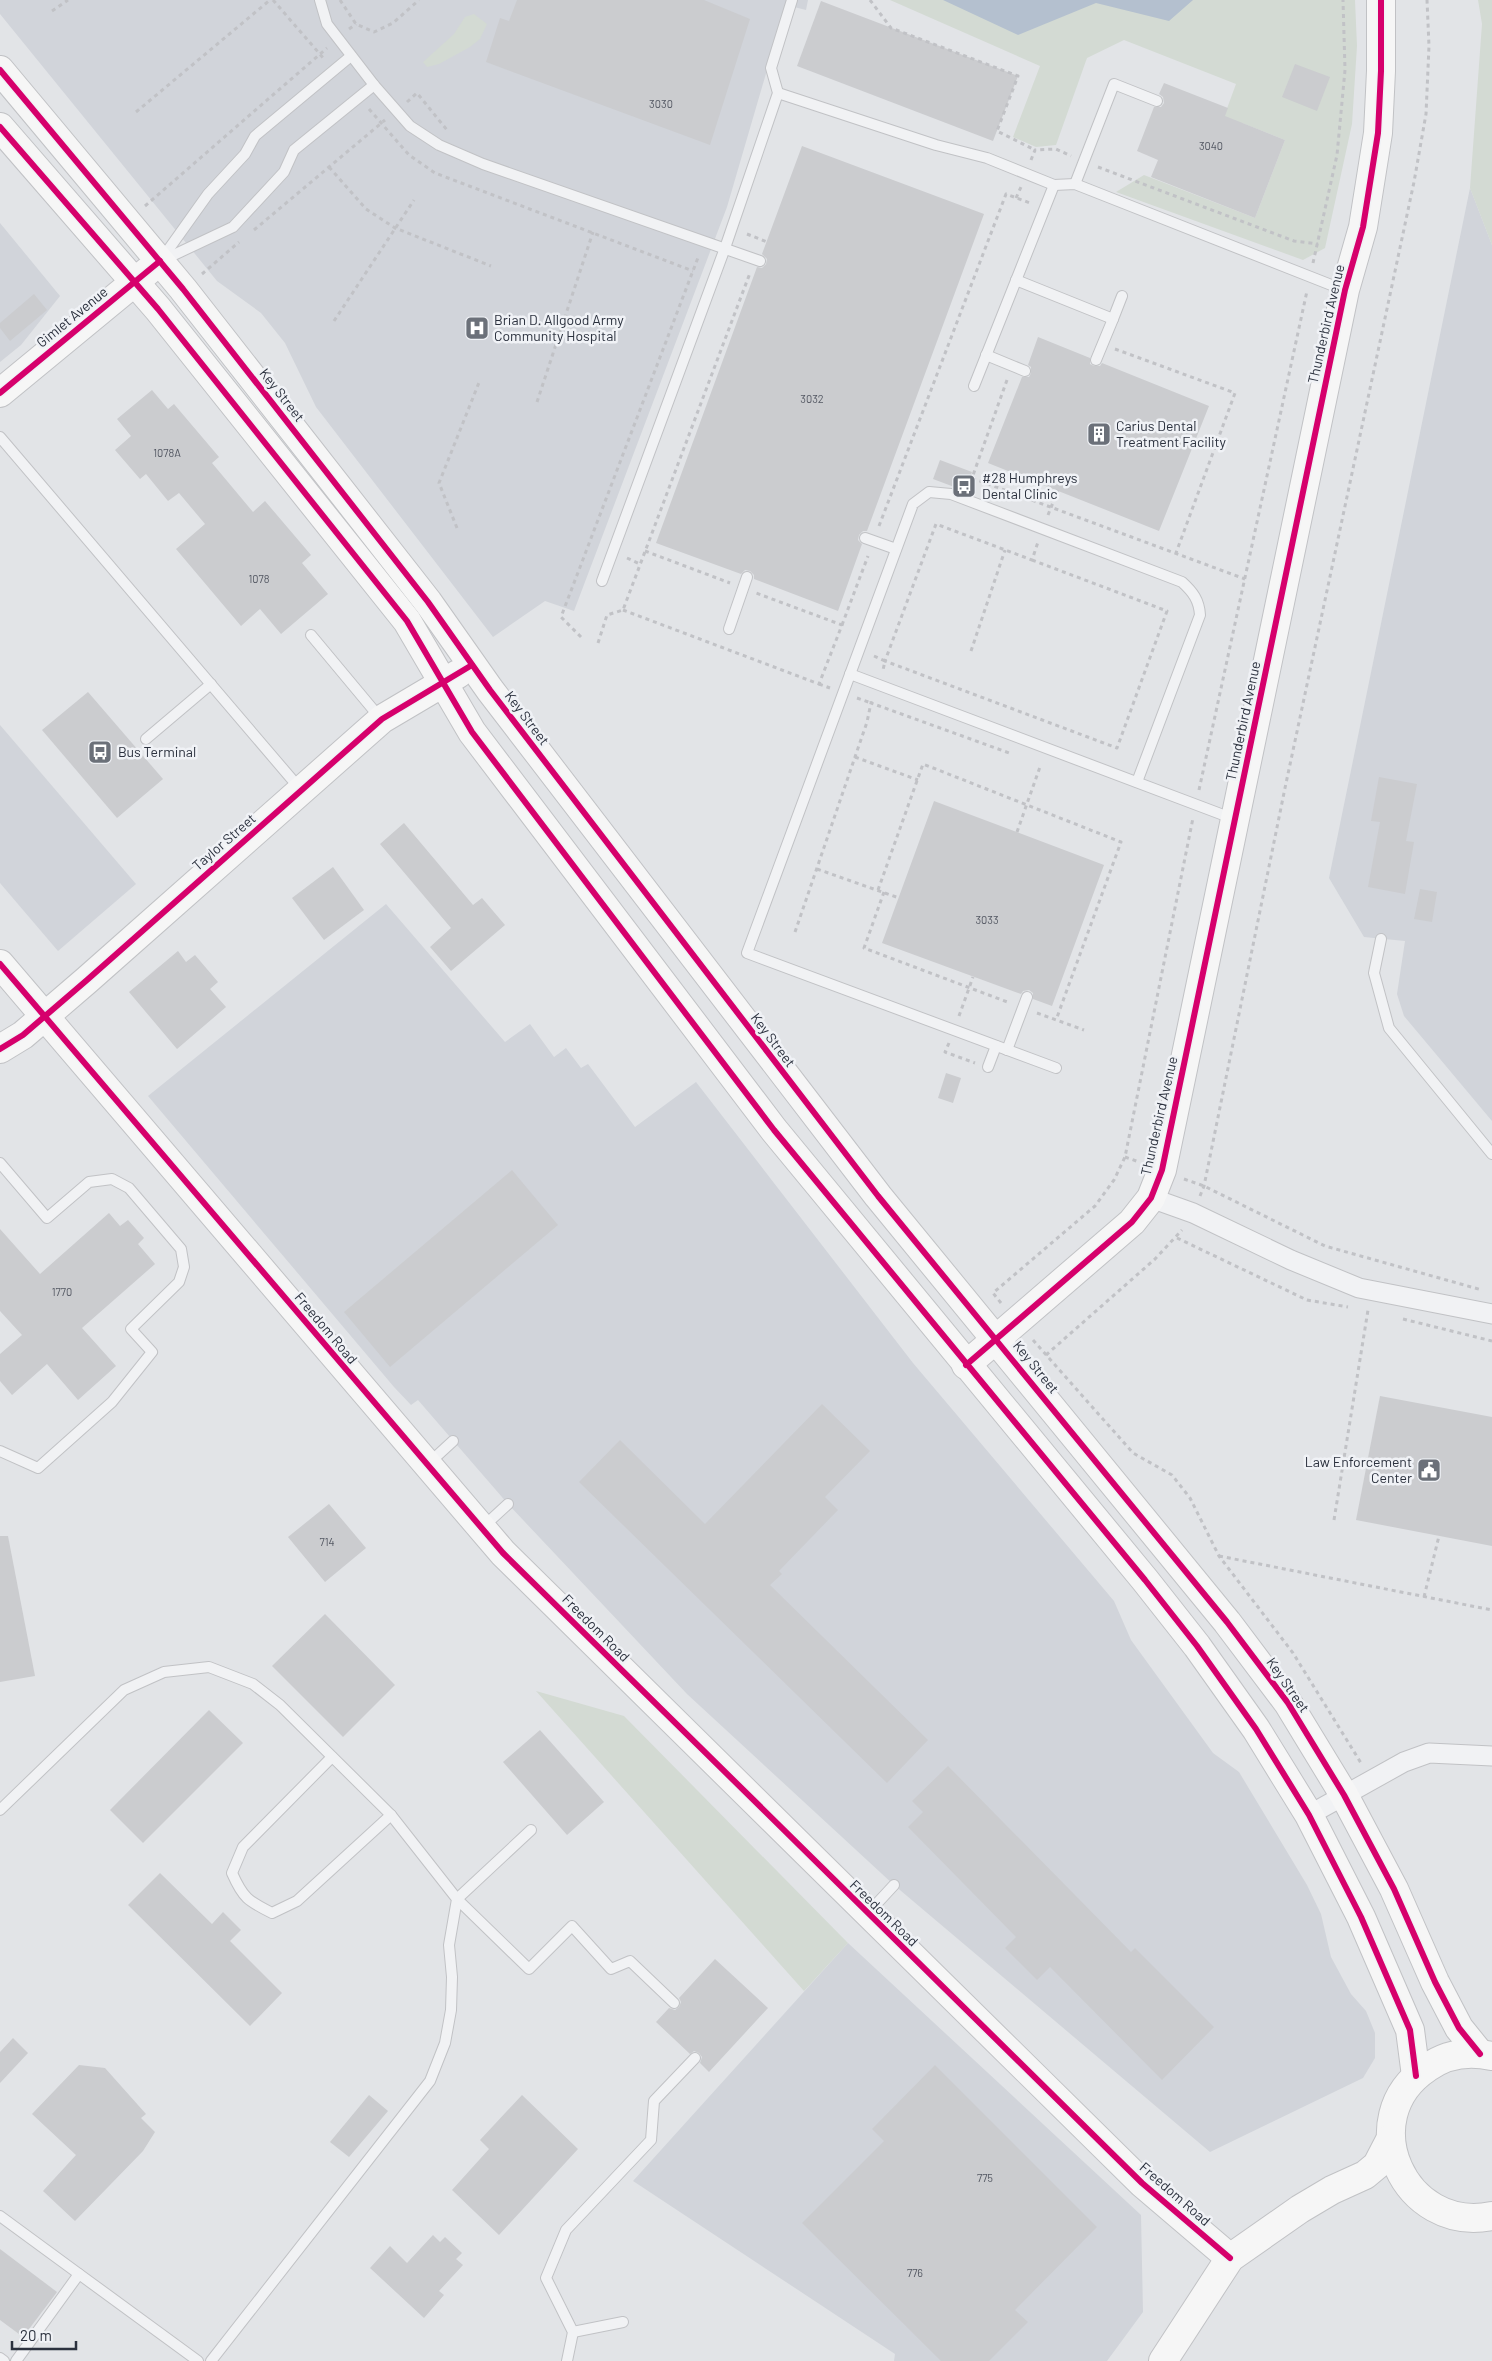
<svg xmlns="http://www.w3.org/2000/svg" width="1492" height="2361" viewBox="0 0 1492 2361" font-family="Barlow,sans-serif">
<rect width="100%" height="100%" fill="#e2e4e7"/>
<!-- built -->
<g fill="#d1d4da">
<polygon points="0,0 808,0 806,10 786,5 727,207 574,611 545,601 493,637 316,407 285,343 261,313 217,281 0,14"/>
<polygon points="1470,188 1492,245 1492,1121 1404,1016 1397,994 1405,941 1364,937 1329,878"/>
<polygon points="0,223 60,296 21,345 0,362"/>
<polygon points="0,725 136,884 58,951 0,883"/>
<polygon points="386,904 505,1042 530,1024 554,1057 566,1048 581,1068 588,1064 635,1127 696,1082 913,1363 1114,1601 1131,1640 1213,1753 1239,1772 1307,1885 1321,1914 1331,1957 1351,1994 1366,2011 1375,2033 1375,2058 1363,2078 1210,2152 894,1885 687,1694 508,1504 418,1400 411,1405 394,1387 148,1096"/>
<polygon points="848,1943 1141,2215 1143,2312 1107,2361 894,2361 895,2354 633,2181"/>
</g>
<!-- green -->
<g fill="#d3dad3">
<polygon points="890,0 1355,0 1357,46 1352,124 1325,248 1303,260 1116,192 1144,175 1255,218 1285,140 1242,123 1218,133 1236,84 1124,40 1087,58 1056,145 1036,147 1013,137 1040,66"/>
<polygon points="1478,0 1492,0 1492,245 1470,188 1482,24"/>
<polygon points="474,14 487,24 480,39 470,47 439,64 427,67 423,62 454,34 465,17"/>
<polygon points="536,1691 624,1716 848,1943 804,1991"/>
</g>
<!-- water -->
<polygon fill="#b4c0cf" points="943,0 1193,0 1169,21 1096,3 1018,35"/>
<!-- building -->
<g fill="#cbcccf">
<polygon points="517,0 704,0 750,19 710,145 486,62 500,18 509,21"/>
<polygon points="821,1 1018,76 993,141 797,66"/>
<polygon points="1295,64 1330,77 1317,111 1282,97"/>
<polygon points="1164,83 1228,108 1225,116 1285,140 1255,218 1151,177 1158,160 1137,151 1154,107 1161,107 1164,103 1163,97 1159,94"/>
<polygon points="802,146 984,214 867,531 863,531 859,535 858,540 862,544 838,611 754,579 754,575 750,571 745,570 741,574 656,543 757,267 762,268 766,264 767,259 762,254"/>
<polygon points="34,294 47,310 10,341 0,328 0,323"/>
<polygon points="1038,337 1090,358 1090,364 1094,366 1100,366 1102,363 1209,406 1159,531 988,463 1022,377 1029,377 1031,373 1031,367 1028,365"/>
<polygon points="152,390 168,409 174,404 219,457 212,463 253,512 265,501 311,555 302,563 328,594 281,634 260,609 241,626 176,549 205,524 179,493 168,501 146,474 140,479 115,450 131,436 117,419"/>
<polygon points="940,460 972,472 965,491 933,479"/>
<polygon points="88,692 163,779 117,818 42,730"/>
<polygon points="1379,777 1417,784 1406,841 1414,842 1405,894 1368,887 1380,822 1371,821"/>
<polygon points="934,801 1104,865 1052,1006 1033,999 1033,993 1029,990 1023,991 1021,994 882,943"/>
<polygon points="404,823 473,905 482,898 505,925 451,971 430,947 451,928 380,844"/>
<polygon points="333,867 364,910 324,940 292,898"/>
<polygon points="1420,889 1437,892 1432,922 1414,919"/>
<polygon points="178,951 186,962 195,955 218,982 210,989 226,1007 177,1049 129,992"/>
<polygon points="946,1073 961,1078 953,1103 938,1098"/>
<polygon points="512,1170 558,1225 390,1367 344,1312"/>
<polygon points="109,1213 120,1226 128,1220 144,1238 138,1244 155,1264 82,1328 116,1366 78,1400 47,1364 12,1395 0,1381 0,1354 22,1335 0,1311 0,1229 40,1274"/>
<polygon points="1380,1396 1492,1417 1492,1546 1356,1520"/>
<polygon points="822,1404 870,1451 825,1497 838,1510 779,1571 782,1574 770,1585 928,1740 887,1783 579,1482 620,1440 705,1524"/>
<polygon points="329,1504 366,1548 325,1582 288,1537"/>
<polygon points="0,1536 8,1536 35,1676 0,1682"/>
<polygon points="325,1614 395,1685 343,1737 272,1666"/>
<polygon points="209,1710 243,1743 143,1843 110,1810"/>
<polygon points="540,1730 604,1802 567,1835 503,1762"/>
<polygon points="948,1766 1131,1952 1135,1948 1214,2027 1162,2080 1050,1967 1037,1980 1005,1948 1016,1937 908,1827 923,1812 912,1801"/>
<polygon points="160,1873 212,1924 223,1912 241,1930 230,1941 282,1993 250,2026 128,1905"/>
<polygon points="715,1959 768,2008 709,2072 700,2063 702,2057 699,2053 694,2051 690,2054 656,2022 669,2008 675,2010 679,2007 681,2002 679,1998"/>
<polygon points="13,2038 28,2053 0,2083 0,2052"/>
<polygon points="79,2065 105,2068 146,2114 141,2118 155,2132 143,2151 75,2221 43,2191 76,2155 32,2114"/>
<polygon points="935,2065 1097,2227 1015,2310 1028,2322 989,2361 941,2361 802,2223 884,2141 872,2129"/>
<polygon points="369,2095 388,2111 349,2157 330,2142"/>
<polygon points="522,2095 578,2149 499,2235 452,2190 489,2149 480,2140"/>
<polygon points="433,2235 440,2242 445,2237 462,2253 456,2259 463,2265 439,2291 444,2295 424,2318 370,2268 390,2246 407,2263"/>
<polygon points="0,2249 57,2292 23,2337 0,2320"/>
</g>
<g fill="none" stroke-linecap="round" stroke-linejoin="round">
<!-- lane casing -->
<g stroke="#c1c2c5" stroke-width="12">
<g id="lane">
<polyline points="320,0 327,24 374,85 410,126 439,145 483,164 760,261"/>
<polyline points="778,93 936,145 987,158 1054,185 1075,184 1344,290"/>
<polyline points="1075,184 1114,84 1157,101"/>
<polyline points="161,260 208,194 245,154 255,136 351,56"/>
<polyline points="161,261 233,227 284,172 294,150 374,85"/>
<polyline points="1016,280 1113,319 1122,296"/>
<polyline points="986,355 1025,371"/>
<polyline points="1096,360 1113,319"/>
<polyline points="974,386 1054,185"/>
<polyline points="0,437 301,790"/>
<polyline points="865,538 896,549"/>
<polyline points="602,581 725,248 778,93 771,68 792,0"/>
<polyline points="729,629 747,577"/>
<polyline points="311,635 381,719"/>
<polyline points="850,674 1234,819"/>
<polyline points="146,739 211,684"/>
<polyline points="1381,939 1374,973 1389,1028 1492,1154"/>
<polyline points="1007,1050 1027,997"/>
<polyline points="988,1067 996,1046"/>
<path d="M1056,1068L747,953L913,504L929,492L951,494L1182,582C1193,592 1199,600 1200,615L1137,782"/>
<polyline points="0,1163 47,1218 89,1182 112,1179 129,1188 181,1249 184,1267 179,1282 131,1329 152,1352 112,1402 38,1468 0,1451"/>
<polyline points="428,1464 453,1441"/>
<polyline points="483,1527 508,1504"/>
<path d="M332,1757L243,1847L232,1873C243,1898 248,1901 272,1913L297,1901L391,1815"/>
<polyline points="0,1810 124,1690 164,1672 209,1667 253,1684 280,1705 391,1815 457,1899 449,1945 452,1977 451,2010 445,2043 430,2081 211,2361"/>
<polyline points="531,1830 457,1899 529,1969 572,1926 611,1969 630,1961 674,2003"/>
<polyline points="869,1912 894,1885"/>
<polyline points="0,2216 79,2274"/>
<polyline points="573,2332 623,2322"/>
<polyline points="0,2358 4,2361"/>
<polyline points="16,2361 79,2274 198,2361"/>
<polyline points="567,2361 573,2332 546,2278 566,2230 651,2140 654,2101 695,2058"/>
</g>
</g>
<!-- street casing -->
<g stroke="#c1c2c5" stroke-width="21">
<g id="street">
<polyline points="1151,1198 1193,1213 1291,1260 1359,1288 1492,1314"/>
<polyline points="1309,1815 1404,1762 1429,1753 1492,1756"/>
</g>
</g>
<!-- secondary casing -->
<g stroke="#c1c2c5" stroke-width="30">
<g id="secondary">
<polyline points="0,70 183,289 428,602 490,690 878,1196 1227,1622 1288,1703 1344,1795 1394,1889 1435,1982 1459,2028 1480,2054"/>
<polyline points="0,127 158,309 407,621 472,732 774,1130 1145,1580 1197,1646 1256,1729 1309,1815 1361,1917 1410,2030 1416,2076"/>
<polyline points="0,393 148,271"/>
<polyline points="0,964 503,1553 1142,2183 1230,2258"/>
<polyline points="0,1049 23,1035 87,980 382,719 458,674"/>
<polyline points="966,1365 1132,1222 1151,1198 1162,1170 1345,290 1363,227 1378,133 1381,71 1381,0"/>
<path d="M1492,2056C1469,2051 1446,2054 1427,2068C1352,2118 1404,2234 1492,2216"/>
<polyline points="1163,2361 1230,2258 1300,2209 1332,2190 1365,2175 1377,2165 1391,2138"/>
</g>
</g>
<!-- path -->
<g stroke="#c1c2c6" stroke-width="3" stroke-dasharray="4 4" stroke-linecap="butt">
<polyline points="273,0 325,60"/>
<polyline points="340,0 356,24 374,32 393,23 419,0"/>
<polyline points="870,0 891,28 1018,76 997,131 1035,150"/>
<polyline points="52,11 68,0"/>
<polyline points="349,29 356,24"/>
<polyline points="407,102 417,93 447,130"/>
<polyline points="369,109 409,155 435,173 693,271"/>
<polyline points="136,112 270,0"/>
<polyline points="1031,160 1035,150 1056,149 1071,156"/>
<polyline points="329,167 366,209 395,228 491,266"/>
<polyline points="1098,167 1294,241 1318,244"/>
<polyline points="1016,198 1021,187"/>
<polyline points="145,206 327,48"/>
<polyline points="254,230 385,120"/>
<polyline points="747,234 767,242"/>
<polyline points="1313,263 1337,155 1345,70 1343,0"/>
<polyline points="202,274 239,242"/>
<polyline points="334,321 414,200"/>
<polyline points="1115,349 1235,393 1176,553"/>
<polyline points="1007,380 972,478 1245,579"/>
<polyline points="537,402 593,232"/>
<polyline points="1048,515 1058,490"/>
<polyline points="879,526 1006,194 1030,203"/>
<polyline points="457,528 439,483 480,380"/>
<polyline points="645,551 730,583"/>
<polyline points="627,558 640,564"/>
<polyline points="1032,560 1167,611 1117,748 885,661 936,524 1032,560 1038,542"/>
<polyline points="623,610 819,684 842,625 756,593"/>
<polyline points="842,625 868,556"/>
<polyline points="581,637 561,617 699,255"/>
<polyline points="598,643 607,615 623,610 750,273"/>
<polyline points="971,651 1005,550"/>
<polyline points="874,656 885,661 883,670"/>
<polyline points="819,684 830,688"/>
<polyline points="857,698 871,703 871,701"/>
<polyline points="855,757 918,780"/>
<polyline points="1199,790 1307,291"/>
<polyline points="1017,832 1041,764"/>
<polyline points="817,869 899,898"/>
<polyline points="878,890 923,764 1121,842 1056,1020"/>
<polyline points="884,892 864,948 1010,1003"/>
<polyline points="795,932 867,722 871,703 1012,754"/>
<polyline points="1037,1013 1084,1030"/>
<polyline points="959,1016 973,977"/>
<polyline points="949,1043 945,1052 975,1063"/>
<polyline points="1125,1157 1139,1162"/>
<polyline points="1184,1179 1204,1186 1325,1246 1482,1290"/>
<polyline points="1200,1196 1204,1186 1285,788 1414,182 1426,114 1429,46 1427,0"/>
<polyline points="1177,1238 1307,1300 1348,1307"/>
<polyline points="1001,1303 993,1293 1095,1206 1114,1180 1125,1157 1193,818"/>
<polyline points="1403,1319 1492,1341"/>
<polyline points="1033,1340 1133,1453 1172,1475 1190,1498 1219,1556 1293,1653 1361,1763"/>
<polyline points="1046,1355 1155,1259 1182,1230"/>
<polyline points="1334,1520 1368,1310"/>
<polyline points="1219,1556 1492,1610"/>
<polyline points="1424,1597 1439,1536"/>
</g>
<!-- lane -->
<use href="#lane" stroke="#f1f2f4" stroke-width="10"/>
<!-- street -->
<use href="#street" stroke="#f1f2f4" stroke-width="19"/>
<!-- secondary -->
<use href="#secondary" stroke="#f6f6f6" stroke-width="28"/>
<!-- cycleway casing -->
<g stroke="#f0f2f6" stroke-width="9">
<g id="cycleway">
<polyline points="0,70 183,289 428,602 490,690 878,1196 1227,1622 1288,1703 1344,1795 1394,1889 1435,1982 1459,2028 1480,2054"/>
<polyline points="0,127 158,309 407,621 472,732 774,1130 1145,1580 1197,1646 1256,1729 1309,1815 1361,1917 1410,2030 1416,2076"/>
<polyline points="0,393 160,261"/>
<polyline points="0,964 503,1553 1142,2183 1230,2258"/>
<polyline points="0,1049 23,1035 87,980 382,719 472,665"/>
<polyline points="966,1365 1132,1222 1151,1198 1162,1170 1345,290 1363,227 1378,133 1381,71 1381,0"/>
</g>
</g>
<!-- cycleway -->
<use href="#cycleway" stroke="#d6006c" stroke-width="6"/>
</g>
<!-- icons -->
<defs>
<g id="hospital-square" transform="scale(1.25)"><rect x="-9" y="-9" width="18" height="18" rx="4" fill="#6b7079" stroke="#f0f2f6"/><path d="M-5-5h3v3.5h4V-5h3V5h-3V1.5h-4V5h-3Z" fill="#fff"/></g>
<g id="building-square" transform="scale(1.25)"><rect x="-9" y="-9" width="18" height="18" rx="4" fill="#6b7079" stroke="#f0f2f6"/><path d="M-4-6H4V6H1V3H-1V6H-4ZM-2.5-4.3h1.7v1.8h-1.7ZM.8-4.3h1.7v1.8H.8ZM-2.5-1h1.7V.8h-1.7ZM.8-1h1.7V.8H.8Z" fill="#fff"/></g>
<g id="bus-square" transform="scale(1.25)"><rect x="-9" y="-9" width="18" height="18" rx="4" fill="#6b7079" stroke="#f0f2f6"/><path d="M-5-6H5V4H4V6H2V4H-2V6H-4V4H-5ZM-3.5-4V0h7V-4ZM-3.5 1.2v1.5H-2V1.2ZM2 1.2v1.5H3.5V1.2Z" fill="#fff"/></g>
<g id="civic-square" transform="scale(1.25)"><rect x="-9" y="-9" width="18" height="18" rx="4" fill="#6b7079" stroke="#f0f2f6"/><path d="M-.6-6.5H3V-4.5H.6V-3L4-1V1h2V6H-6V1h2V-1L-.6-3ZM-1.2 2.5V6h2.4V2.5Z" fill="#fff"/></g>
</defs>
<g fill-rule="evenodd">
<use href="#hospital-square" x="477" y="328"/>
<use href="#building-square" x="1099" y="434"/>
<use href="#bus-square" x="964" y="486"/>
<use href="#bus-square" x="100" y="752"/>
<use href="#civic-square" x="1429" y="1470"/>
</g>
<g text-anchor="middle" stroke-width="5" stroke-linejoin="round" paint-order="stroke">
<!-- number labels -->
<g font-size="11" fill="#545863">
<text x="661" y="108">3030</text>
<text x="1211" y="150">3040</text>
<text x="812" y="403">3032</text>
<text x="167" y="457">1078A</text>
<text x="259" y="583">1078</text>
<text x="987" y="924">3033</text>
<text x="62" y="1296">1770</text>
<text x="327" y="1546">714</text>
<text x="985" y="2182">775</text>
<text x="915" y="2277">776</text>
</g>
<!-- street labels -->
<g font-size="14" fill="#2b313e" stroke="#f0f2f6">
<text transform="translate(72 317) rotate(-39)" y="5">Gimlet Avenue</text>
<text transform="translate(1326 324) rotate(-77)" y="5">Thunderbird Avenue</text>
<text transform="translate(282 395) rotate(52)" y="5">Key Street</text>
<text transform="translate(527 718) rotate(53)" y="5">Key Street</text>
<text transform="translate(1243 721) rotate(-78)" y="5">Thunderbird Avenue</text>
<text transform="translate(224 842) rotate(-41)" y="5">Taylor Street</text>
<text transform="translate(773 1040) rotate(53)" y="5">Key Street</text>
<text transform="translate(1159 1116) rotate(-77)" y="5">Thunderbird Avenue</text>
<text transform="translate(326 1328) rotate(50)" y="5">Freedom Road</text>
<text transform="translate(1036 1367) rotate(51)" y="5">Key Street</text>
<text transform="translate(596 1628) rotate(45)" y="5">Freedom Road</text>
<text transform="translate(1288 1685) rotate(55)" y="5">Key Street</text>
<text transform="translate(884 1913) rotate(44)" y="5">Freedom Road</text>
<text transform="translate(1175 2194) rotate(41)" y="5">Freedom Road</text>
</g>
<!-- poi labels -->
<g font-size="14" fill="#2b313e" stroke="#f0f2f6" text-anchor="start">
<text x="494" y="325">Brian D. Allgood Army<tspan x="494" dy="16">Community Hospital</tspan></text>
<text x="1116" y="431">Carius Dental<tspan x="1116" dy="16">Treatment Facility</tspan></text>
<text x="982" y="483">#28 Humphreys<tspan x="982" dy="16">Dental Clinic</tspan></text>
<text x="118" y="757">Bus Terminal</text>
<text x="1412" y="1467" text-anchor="end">Law Enforcement<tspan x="1412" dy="16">Center</tspan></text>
</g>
</g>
<!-- scale -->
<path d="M12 2341v8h64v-8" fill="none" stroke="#2b313e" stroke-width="2.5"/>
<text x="20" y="2341" font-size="15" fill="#2b313e" stroke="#f0f2f6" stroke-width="4" paint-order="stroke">20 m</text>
</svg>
